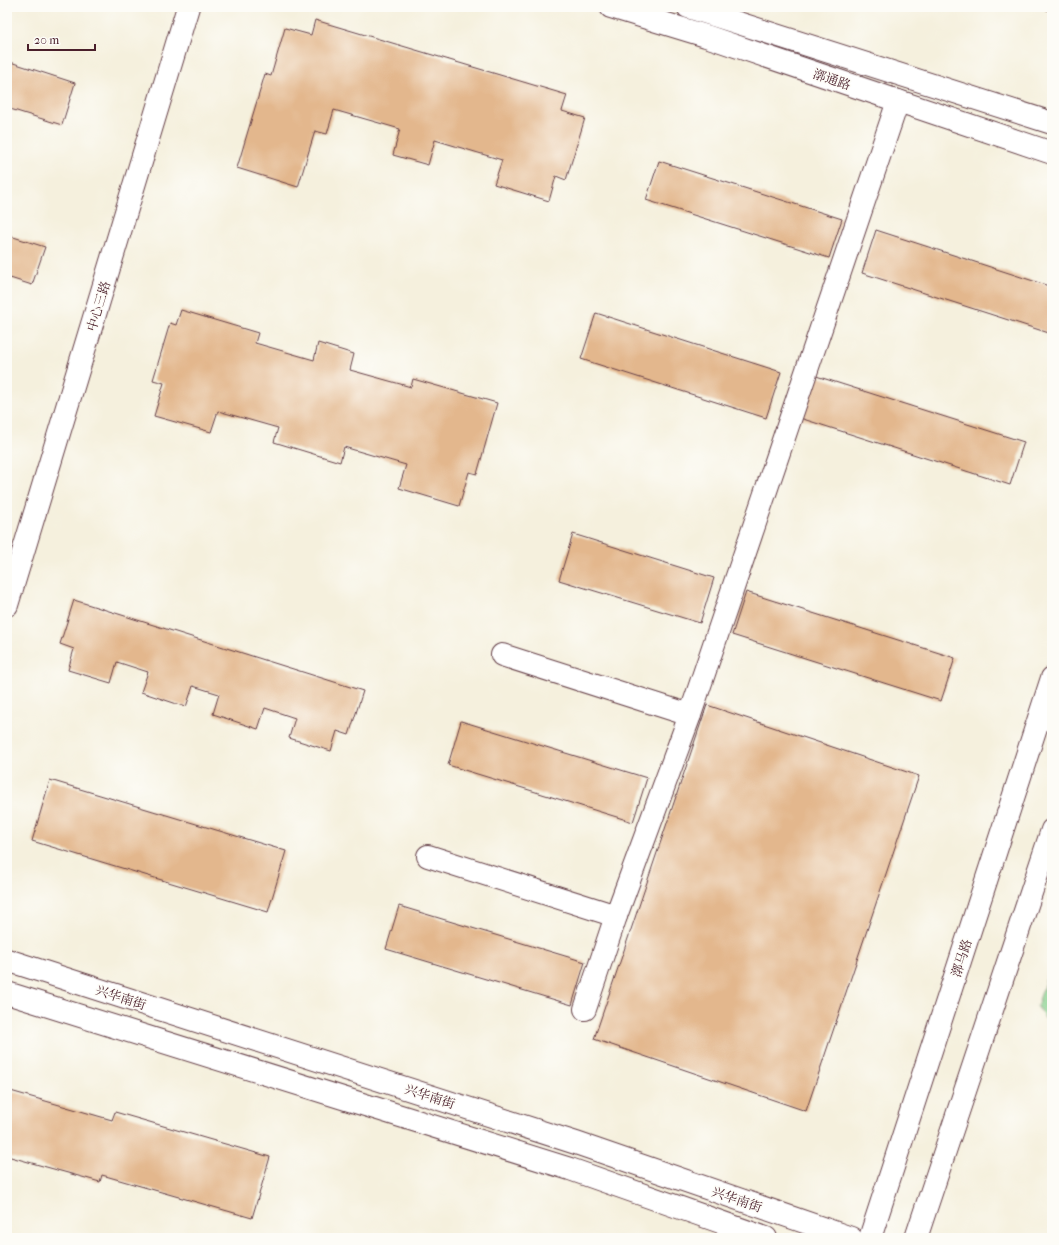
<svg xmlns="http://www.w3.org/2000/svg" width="1059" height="1245" viewBox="0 0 1059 1245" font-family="'IM FELL French Canon','Noto Serif SC',serif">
<rect width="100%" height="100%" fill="#fdfcf7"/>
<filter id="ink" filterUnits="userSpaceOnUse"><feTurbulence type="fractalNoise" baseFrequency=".025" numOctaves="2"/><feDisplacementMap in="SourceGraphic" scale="8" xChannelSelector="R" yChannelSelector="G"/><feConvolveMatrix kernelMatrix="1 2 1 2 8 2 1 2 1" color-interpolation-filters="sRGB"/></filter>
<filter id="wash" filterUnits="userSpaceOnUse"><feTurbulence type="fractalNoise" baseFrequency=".012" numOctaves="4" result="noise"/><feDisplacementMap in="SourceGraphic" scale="16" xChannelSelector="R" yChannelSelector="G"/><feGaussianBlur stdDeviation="0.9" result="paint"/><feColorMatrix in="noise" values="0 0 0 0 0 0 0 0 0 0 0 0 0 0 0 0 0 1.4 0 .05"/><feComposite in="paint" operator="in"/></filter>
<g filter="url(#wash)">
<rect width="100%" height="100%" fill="#f5f0dd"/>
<!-- green -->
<polygon fill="#87d18e" stroke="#68785c" points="1052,961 1052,1029 1037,1006"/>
<g id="blocks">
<!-- building -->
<g fill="#e3b78d">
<polygon points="1039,7 1052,7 1052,12"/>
<polygon points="315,20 567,95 562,111 585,118 566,180 556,176 549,201 494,184 502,160 435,140 428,165 393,155 400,129 334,110 327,134 315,131 298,187 237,168 265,74 271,76 285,28 311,35"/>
<polygon points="7,61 75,83 62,125 7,108"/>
<polygon points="659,161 842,219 829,258 646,200"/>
<polygon points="876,230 1052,287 1052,334 862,273"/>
<polygon points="7,235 45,247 32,285 7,277"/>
<polygon points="181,310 258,333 255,343 314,360 318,343 354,354 350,370 411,387 413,379 497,403 477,474 469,472 459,506 399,488 406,465 344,447 340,462 274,442 278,428 218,411 211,432 154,416 164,383 153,380 170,323 176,325"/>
<polygon points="596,313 781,372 766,418 581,359"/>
<polygon points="813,375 1024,442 1010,485 800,418"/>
<polygon points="573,534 714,578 700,623 559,580"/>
<polygon points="746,592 955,658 941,701 732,635"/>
<polygon points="74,600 363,691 349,735 337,731 331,751 289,738 295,718 265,708 258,729 213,714 219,694 193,686 186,707 141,692 148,672 117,662 111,683 68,670 74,649 60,644"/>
<polygon points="707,705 919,776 806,1111 594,1039"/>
<polygon points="461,721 647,778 633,822 448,765"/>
<polygon points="50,780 286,851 268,912 32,841"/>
<polygon points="399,906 585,962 572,1005 386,949"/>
<polygon points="7,1090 112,1120 115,1112 270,1157 252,1218 102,1175 100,1182 7,1156"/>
</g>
</g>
</g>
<g filter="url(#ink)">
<use href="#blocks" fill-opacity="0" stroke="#643e46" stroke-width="1"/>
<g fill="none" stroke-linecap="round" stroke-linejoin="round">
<!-- minor casing -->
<g stroke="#643e46" stroke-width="24">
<g id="minor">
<polyline points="611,7 706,36 1052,153"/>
<polyline points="688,7 1052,123"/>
<polyline points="7,605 188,7"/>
<polyline points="502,655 690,715"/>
<polyline points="428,856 616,916"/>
<polyline points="585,1009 616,916 690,715 898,101"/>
</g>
</g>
<!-- secondary casing -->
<g stroke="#643e46" stroke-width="24">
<g id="secondary">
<polyline points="7,960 576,1143 851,1238"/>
<polyline points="7,993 570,1169 766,1238"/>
<polyline points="870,1238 1052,678"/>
<polyline points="916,1238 1052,830"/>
</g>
</g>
<!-- minor -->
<use href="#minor" stroke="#fff" stroke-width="22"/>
<!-- secondary -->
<use href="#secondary" stroke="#fff" stroke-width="22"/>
</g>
</g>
<g text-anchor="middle" stroke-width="3" stroke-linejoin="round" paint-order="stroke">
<!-- street labels -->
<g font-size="13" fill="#4a1f2b" stroke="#fdfcf7">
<text transform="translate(832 79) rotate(19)" y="5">漷通路</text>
<text transform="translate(98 306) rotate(-73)" y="5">中心三路</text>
<text transform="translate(961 958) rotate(-72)" y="5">漷马路</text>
<text transform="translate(121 997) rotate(18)" y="5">兴华南街</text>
<text transform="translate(430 1096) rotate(18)" y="5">兴华南街</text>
<text transform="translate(737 1199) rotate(19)" y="5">兴华南街</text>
</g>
</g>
<!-- margin -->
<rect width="1059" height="1245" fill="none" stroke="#fdfcf7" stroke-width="24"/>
<!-- scale -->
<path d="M28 44v6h67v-6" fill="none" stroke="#4a1f2b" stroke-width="2"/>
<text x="34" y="44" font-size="12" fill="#4a1f2b" stroke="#fdfcf7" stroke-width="3" paint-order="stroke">20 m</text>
</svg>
